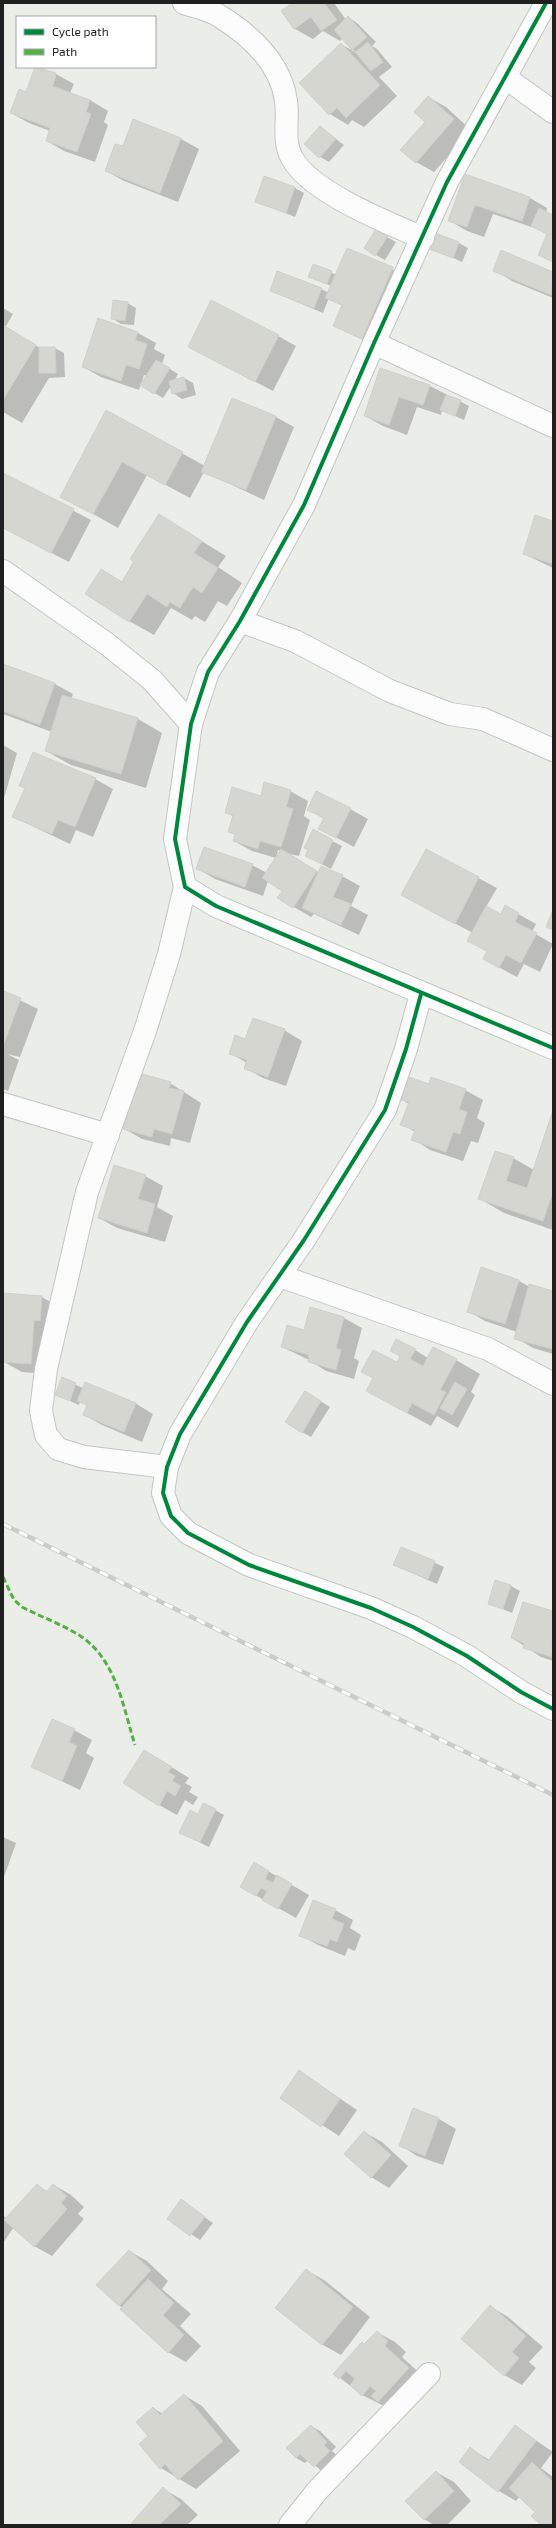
<svg xmlns="http://www.w3.org/2000/svg" width="556" height="2528" viewBox="0 0 556 2528" font-family="'Exo 2',sans-serif">
<rect width="100%" height="100%" fill="#ebede8"/>
<!-- shadow -->
<g fill="#0003" fill-rule="evenodd">
<polygon points="294,3 334,3 346,20 348,17 357,23 376,42 372,46 377,49 392,67 379,77 397,96 364,127 352,120 348,125 330,114 301,83 341,44 355,52 343,38 340,41 323,31 313,39 295,29 283,12"/>
<path d="M36,67L56,74L74,84L70,93L90,100L108,111L104,122L108,125L95,162L64,151L47,141L50,131L29,123L11,113L27,93ZM54,76H56L51,91L49,90Z"/>
<polygon points="428,97 446,107 471,130 434,172 416,162 426,122"/>
<polygon points="134,120 181,139 199,149 178,202 124,181 106,171 123,147"/>
<polygon points="320,127 344,145 329,162 320,157"/>
<polygon points="466,176 530,198 547,208 546,213 553,216 553,262 539,254 548,235 540,230 493,214 484,237 467,231 450,221"/>
<polygon points="295,188 304,193 295,217 256,201"/>
<polygon points="385,236 396,242 385,260 376,255"/>
<polygon points="459,243 468,248 462,262 431,248"/>
<polygon points="348,249 410,278 380,348 334,326 343,306 329,298 323,313 271,291 321,289 329,293 331,286 310,277 313,266 337,275"/>
<polygon points="502,251 553,273 553,298 512,281 494,270"/>
<polygon points="127,303 136,308 134,325 121,324 112,318"/>
<polygon points="3,308 13,314 5,328 40,348 55,348 64,353 65,377 49,378 22,423 3,412"/>
<polygon points="99,319 138,333 156,343 154,349 165,355 162,364 178,374 174,381 184,378 193,383 196,395 182,399 173,393 171,386 163,398 141,385 147,376 144,375 139,390 101,377 83,367"/>
<polygon points="278,336 296,346 273,391 189,347"/>
<polygon points="381,369 430,386 469,406 464,420 442,410 441,415 417,407 407,435 383,426 365,416"/>
<polygon points="232,399 276,417 294,427 264,500 204,472 190,498 147,475 118,528 61,496 107,412 205,466"/>
<polygon points="3,474 91,520 69,562 3,528"/>
<polygon points="159,515 226,556 218,567 242,583 227,606 218,601 205,622 195,616 192,620 171,608 154,635 129,621 122,582"/>
<polygon points="553,522 553,568 524,554"/>
<polygon points="3,665 55,684 73,694 71,699 138,719 162,733 146,788 71,765 46,751 52,732 3,714"/>
<polygon points="3,745 17,753 3,802"/>
<polygon points="95,779 113,789 93,837 76,830 70,844 13,817 26,789 20,785"/>
<path d="M290,791L308,801L304,816L310,820L299,856L289,854L319,873L342,876L360,886L351,906L368,915L359,935L314,914L311,917L294,907L279,898L283,891L268,881L263,896L215,879L198,869L252,865L267,873L276,858L252,851L234,841L236,835L229,832L234,817L226,812L261,797ZM278,850L281,851L276,858Z"/>
<polygon points="308,809 350,809 368,819 354,847 320,829 324,819"/>
<polygon points="313,831 342,846 331,869 306,856"/>
<polygon points="426,850 497,888 486,907 501,915 506,907 536,924 532,932 553,944 540,972 524,964 517,977 502,969 484,959 488,952 469,941 473,933 420,905"/>
<polygon points="3,992 38,1009 20,1057 7,1054 19,1060 8,1091 3,1089"/>
<polygon points="284,1030 302,1041 286,1086 263,1078 245,1068 247,1063 230,1053 245,1041"/>
<polygon points="170,1083 201,1103 190,1143 171,1138 170,1146 142,1139 125,1129"/>
<polygon points="430,1085 465,1090 483,1100 477,1118 485,1123 478,1143 471,1141 463,1161 430,1150 413,1139 415,1132 402,1124 409,1104 399,1098"/>
<polygon points="553,1113 553,1230 504,1213 480,1199 513,1158 534,1170"/>
<polygon points="145,1176 163,1186 157,1207 173,1216 165,1242 117,1228 99,1218"/>
<polygon points="482,1268 519,1281 530,1287 553,1292 553,1354 533,1348 516,1338 517,1332 485,1321 468,1311"/>
<polygon points="3,1294 42,1297 59,1307 48,1374 22,1372 4,1362"/>
<polygon points="311,1308 344,1318 362,1328 354,1358 359,1361 354,1379 326,1371 309,1360 282,1347 305,1331"/>
<polygon points="415,1350 428,1358 456,1360 480,1374 471,1392 475,1395 458,1428 437,1416 431,1426 392,1405 397,1364"/>
<polygon points="62,1379 83,1388 135,1403 153,1414 142,1442 102,1425 84,1415 88,1406 80,1402 79,1405 56,1395"/>
<polygon points="314,1397 330,1407 311,1437 302,1432"/>
<polygon points="402,1548 444,1567 437,1584 394,1565"/>
<polygon points="511,1586 520,1591 512,1613 490,1604"/>
<polygon points="523,1603 553,1612 553,1661 541,1657 512,1638"/>
<polygon points="74,1730 92,1740 86,1753 94,1758 80,1790 32,1767"/>
<polygon points="162,1761 189,1778 185,1783 192,1787 189,1792 198,1797 193,1805 185,1800 177,1815 159,1805"/>
<polygon points="215,1810 224,1815 209,1847 189,1837 199,1815"/>
<polygon points="3,1837 16,1843 3,1880"/>
<polygon points="254,1863 309,1895 296,1918 241,1887"/>
<polygon points="335,1910 353,1920 350,1928 361,1935 355,1951 348,1948 345,1956 318,1945 300,1935"/>
<polygon points="299,2071 357,2110 339,2136 281,2098"/>
<polygon points="413,2109 439,2119 456,2129 443,2165 417,2156 400,2145"/>
<polygon points="364,2132 382,2142 408,2166 389,2188 371,2177"/>
<polygon points="37,2185 48,2192 54,2185 71,2195 84,2207 78,2214 84,2219 52,2256 34,2246 14,2227 3,2243 3,2215 7,2219"/>
<polygon points="181,2201 213,2223 200,2240 168,2219"/>
<polygon points="129,2251 147,2261 168,2281 162,2289 191,2314 180,2326 201,2346 186,2362 168,2352 119,2305"/>
<polygon points="306,2270 324,2280 370,2317 341,2355 323,2345 276,2307"/>
<polygon points="490,2306 508,2317 543,2347 529,2362 536,2368 522,2385 504,2375"/>
<polygon points="377,2332 395,2342 406,2352 402,2357 426,2379 396,2412 362,2395 335,2374"/>
<polygon points="184,2395 202,2406 240,2451 196,2489 161,2468 150,2436 153,2408 163,2414"/>
<polygon points="311,2426 320,2431 336,2447 332,2451 339,2457 323,2472 308,2460 305,2463 296,2458"/>
<polygon points="515,2426 553,2452 541,2468 553,2477 553,2525 543,2525 537,2512 520,2496 516,2501 499,2491 470,2449 490,2460"/>
<polygon points="436,2472 454,2482 471,2501 447,2525 434,2525 424,2519"/>
<polygon points="163,2489 181,2499 198,2515 187,2525 131,2525"/>
</g>
<!-- building -->
<g fill="#d5d6d0" stroke="#cfd1c9">
<polygon points="292,3 324,3 337,20 321,31 311,17 294,29 281,11"/>
<polygon points="348,16 367,37 352,50 334,30"/>
<polygon points="368,42 383,62 371,71 355,52"/>
<polygon points="341,43 380,85 346,118 337,108 329,115 299,83"/>
<polygon points="35,67 56,73 52,86 90,100 86,112 91,114 77,152 46,141 50,128 10,113 19,89 26,92"/>
<polygon points="428,96 454,119 416,163 400,150 425,122 414,112"/>
<polygon points="133,119 181,138 160,193 105,171 115,144 123,146"/>
<polygon points="320,126 336,139 319,158 304,144"/>
<polygon points="465,174 530,197 522,221 475,205 467,227 448,221"/>
<polygon points="264,176 295,187 286,213 255,202"/>
<polygon points="539,208 553,215 553,262 538,255 547,234 531,226"/>
<polygon points="376,229 388,236 375,256 364,248"/>
<polygon points="435,233 459,242 453,258 429,249"/>
<polygon points="347,248 393,267 362,339 333,326 342,305 325,298"/>
<polygon points="501,250 553,272 551,295 493,271"/>
<polygon points="313,264 332,271 327,284 308,277"/>
<polygon points="277,271 322,288 314,308 270,291"/>
<polygon points="113,300 128,302 125,321 111,319"/>
<polygon points="211,300 279,335 255,382 188,347"/>
<polygon points="98,318 138,332 135,340 147,344 139,369 126,365 121,381 82,367"/>
<polygon points="3,325 36,345 3,400"/>
<polygon points="39,347 55,347 56,373 39,373"/>
<polygon points="156,360 170,368 154,394 140,385"/>
<polygon points="380,368 430,385 423,405 399,397 389,425 364,416"/>
<polygon points="184,377 187,390 172,394 169,381"/>
<polygon points="446,395 461,400 455,416 440,410"/>
<polygon points="232,398 276,416 246,490 201,472"/>
<polygon points="106,410 183,452 165,485 122,462 93,514 60,497"/>
<polygon points="3,473 74,509 51,553 3,528"/>
<polygon points="159,514 202,541 194,553 218,568 202,593 193,587 180,608 170,602 167,607 147,594 129,622 85,594 101,569 122,582 134,562 130,559"/>
<polygon points="535,515 553,521 553,564 523,554"/>
<polygon points="3,664 55,683 40,725 3,711"/>
<polygon points="62,695 138,718 121,774 45,751"/>
<polygon points="33,752 96,778 75,827 58,820 52,834 12,817 25,788 19,786"/>
<polygon points="264,782 291,790 286,807 293,809 281,847 260,841 258,849 233,841 235,834 228,832 233,815 225,813 232,787 261,796"/>
<polygon points="316,791 351,808 336,838 318,829 324,818 307,810"/>
<polygon points="313,829 333,840 322,864 305,856 308,850 304,848"/>
<polygon points="204,847 253,864 245,887 196,869"/>
<polygon points="281,849 317,871 293,908 277,898 282,891 262,878"/>
<polygon points="426,849 479,877 455,924 401,895"/>
<polygon points="321,866 343,875 333,897 351,904 341,925 302,908"/>
<polygon points="505,905 519,913 515,922 537,933 521,963 506,955 499,968 483,959 487,951 467,941 486,906 501,914"/>
<polygon points="553,910 553,930 546,927"/>
<polygon points="3,991 21,998 3,1046"/>
<polygon points="253,1018 285,1029 268,1077 244,1069 247,1060 229,1054 235,1035 245,1039"/>
<polygon points="139,1073 171,1082 169,1088 184,1091 172,1134 154,1129 152,1137 123,1129"/>
<polygon points="406,1076 429,1084 431,1077 466,1089 459,1109 467,1112 460,1134 453,1132 446,1152 411,1140 415,1130 400,1125 409,1102 398,1099"/>
<polygon points="553,1110 553,1192 543,1221 478,1199 495,1151 514,1157 506,1181 527,1188"/>
<polygon points="114,1165 146,1175 138,1199 155,1204 147,1233 98,1218"/>
<polygon points="481,1267 519,1280 505,1324 467,1312"/>
<polygon points="529,1284 553,1291 553,1349 514,1339"/>
<polygon points="3,1293 42,1296 40,1321 34,1320 31,1364 3,1362"/>
<polygon points="310,1307 344,1317 336,1348 341,1350 336,1370 308,1362 309,1355 281,1347 287,1325 304,1330"/>
<polygon points="396,1339 416,1349 410,1359 423,1366 433,1347 457,1359 440,1390 446,1392 434,1415 412,1403 407,1413 366,1391 373,1378 361,1372 373,1350 397,1362 400,1356 390,1351"/>
<polygon points="62,1377 76,1383 70,1401 55,1395"/>
<polygon points="85,1382 136,1403 124,1432 83,1415 87,1405 77,1401"/>
<polygon points="455,1382 467,1389 452,1415 440,1408"/>
<polygon points="305,1391 321,1401 302,1433 285,1422"/>
<polygon points="401,1547 435,1561 428,1579 393,1565"/>
<polygon points="495,1580 511,1585 503,1609 488,1604"/>
<polygon points="523,1602 553,1611 552,1657 523,1648 524,1643 511,1638"/>
<polygon points="52,1719 75,1729 69,1742 77,1746 62,1781 31,1767"/>
<polygon points="144,1750 172,1767 168,1772 175,1776 172,1781 181,1786 175,1796 167,1791 159,1806 123,1783"/>
<polygon points="203,1803 216,1809 200,1842 179,1833 190,1810 198,1814"/>
<polygon points="254,1862 269,1871 265,1879 273,1883 277,1875 292,1884 278,1909 262,1900 267,1891 261,1888 256,1896 240,1887"/>
<polygon points="313,1900 336,1909 332,1919 344,1924 337,1942 330,1939 327,1946 299,1936"/>
<polygon points="299,2070 340,2099 321,2127 280,2098"/>
<polygon points="413,2108 439,2118 425,2156 399,2146"/>
<polygon points="364,2131 391,2155 371,2178 344,2154"/>
<polygon points="37,2184 46,2192 53,2184 67,2196 61,2203 67,2209 34,2247 4,2220"/>
<polygon points="181,2199 205,2217 190,2236 167,2219"/>
<polygon points="129,2250 151,2270 119,2306 96,2285"/>
<polygon points="306,2269 353,2307 322,2345 275,2308"/>
<polygon points="148,2279 174,2303 163,2315 184,2335 168,2353 120,2309"/>
<polygon points="490,2305 526,2336 512,2352 519,2358 504,2376 461,2339"/>
<polygon points="377,2331 388,2341 385,2346 409,2368 378,2402 371,2396 376,2391 370,2386 362,2396 350,2385 355,2379 346,2371 339,2379 333,2374 362,2342 364,2344"/>
<polygon points="184,2394 223,2441 178,2480 165,2464 160,2469 139,2444 148,2436 136,2422 153,2407 160,2415"/>
<polygon points="311,2425 327,2442 324,2445 330,2451 314,2467 300,2454 296,2458 286,2448"/>
<polygon points="515,2425 536,2441 498,2492 459,2462 470,2447 488,2461"/>
<polygon points="532,2462 553,2482 553,2525 541,2525 531,2516 535,2512 509,2488"/>
<polygon points="436,2471 454,2491 424,2520 405,2501"/>
<polygon points="163,2487 181,2504 159,2525 130,2525"/>
</g>
<g fill="none" stroke-linecap="round" stroke-linejoin="round">
<!-- street casing -->
<g stroke="#c5c6c4" stroke-width="24">
<g id="street">
<path d="M184,3C196,7 211,10 221,17C251,36 281,64 286,101C289,119 282,141 292,158C310,192 388,223 423,238"/>
<polyline points="546,3 447,182 374,343 304,505 240,621 208,672 191,724 175,839 185,887 216,906 553,1048"/>
<polyline points="506,78 553,112"/>
<polyline points="374,343 553,426"/>
<polyline points="3,571 107,644 152,680 191,724"/>
<polyline points="240,621 295,641 390,691 450,714 483,719 553,750"/>
<polyline points="421,994 406,1049 385,1110 304,1240 247,1322 180,1434 167,1467 163,1493 171,1516 188,1533 249,1565 371,1608 413,1627 467,1656 521,1692 553,1709"/>
<polyline points="3,1104 108,1135"/>
<polyline points="280,1276 488,1349 553,1384"/>
<polyline points="167,1467 84,1457 58,1449 46,1435 41,1411 46,1369 87,1192 145,1031 169,954 185,887"/>
<polyline points="290,2525 317,2491 429,2374"/>
</g>
</g>
<!-- street -->
<use href="#street" stroke="#fcfcfc" stroke-width="22"/>
<!-- rail casing -->
<g stroke="#cbcbca" stroke-width="4.5">
<polyline id="rail" points="3,1524 553,1795"/>
</g>
<!-- rail -->
<use href="#rail" stroke="#fff" stroke-width="3" stroke-dasharray="9" stroke-linecap="butt"/>
<!-- quiet -->
<path stroke="#55b145" stroke-width="3" stroke-dasharray="6 3" stroke-linecap="butt" d="M3,1577L14,1600L22,1607C41,1617 64,1625 82,1637C117,1662 123,1707 135,1745"/>
<!-- cycleway casing -->
<g stroke="#fff" stroke-width="6">
<g id="cycleway">
<polyline points="546,3 447,182 374,343 304,505 240,621 208,672 191,724 175,839 185,887 216,906 553,1048"/>
<polyline points="421,994 406,1049 385,1110 304,1240 247,1322 180,1434 167,1467 163,1493 171,1516 188,1533 249,1565 371,1608 413,1627 467,1656 521,1692 553,1709"/>
</g>
</g>
<!-- cycleway -->
<use href="#cycleway" stroke="#00873e" stroke-width="4"/>
</g>
<!-- border -->
<rect width="556" height="2528" fill="none" stroke="#1f1f1f" stroke-width="8"/>
<!-- legend -->
<rect x="16" y="16" width="140" height="52" fill="#ffffff" stroke="#a5a5a5"/>
<rect x="24" y="29" width="20" height="6" fill="#00873e" stroke="#a5a5a5"/>
<text x="52" y="36" font-size="12" fill="#1f1f1f">Cycle path</text>
<rect x="24" y="49" width="20" height="6" fill="#55b145" stroke="#a5a5a5"/>
<text x="52" y="56" font-size="12" fill="#1f1f1f">Path</text>
</svg>
